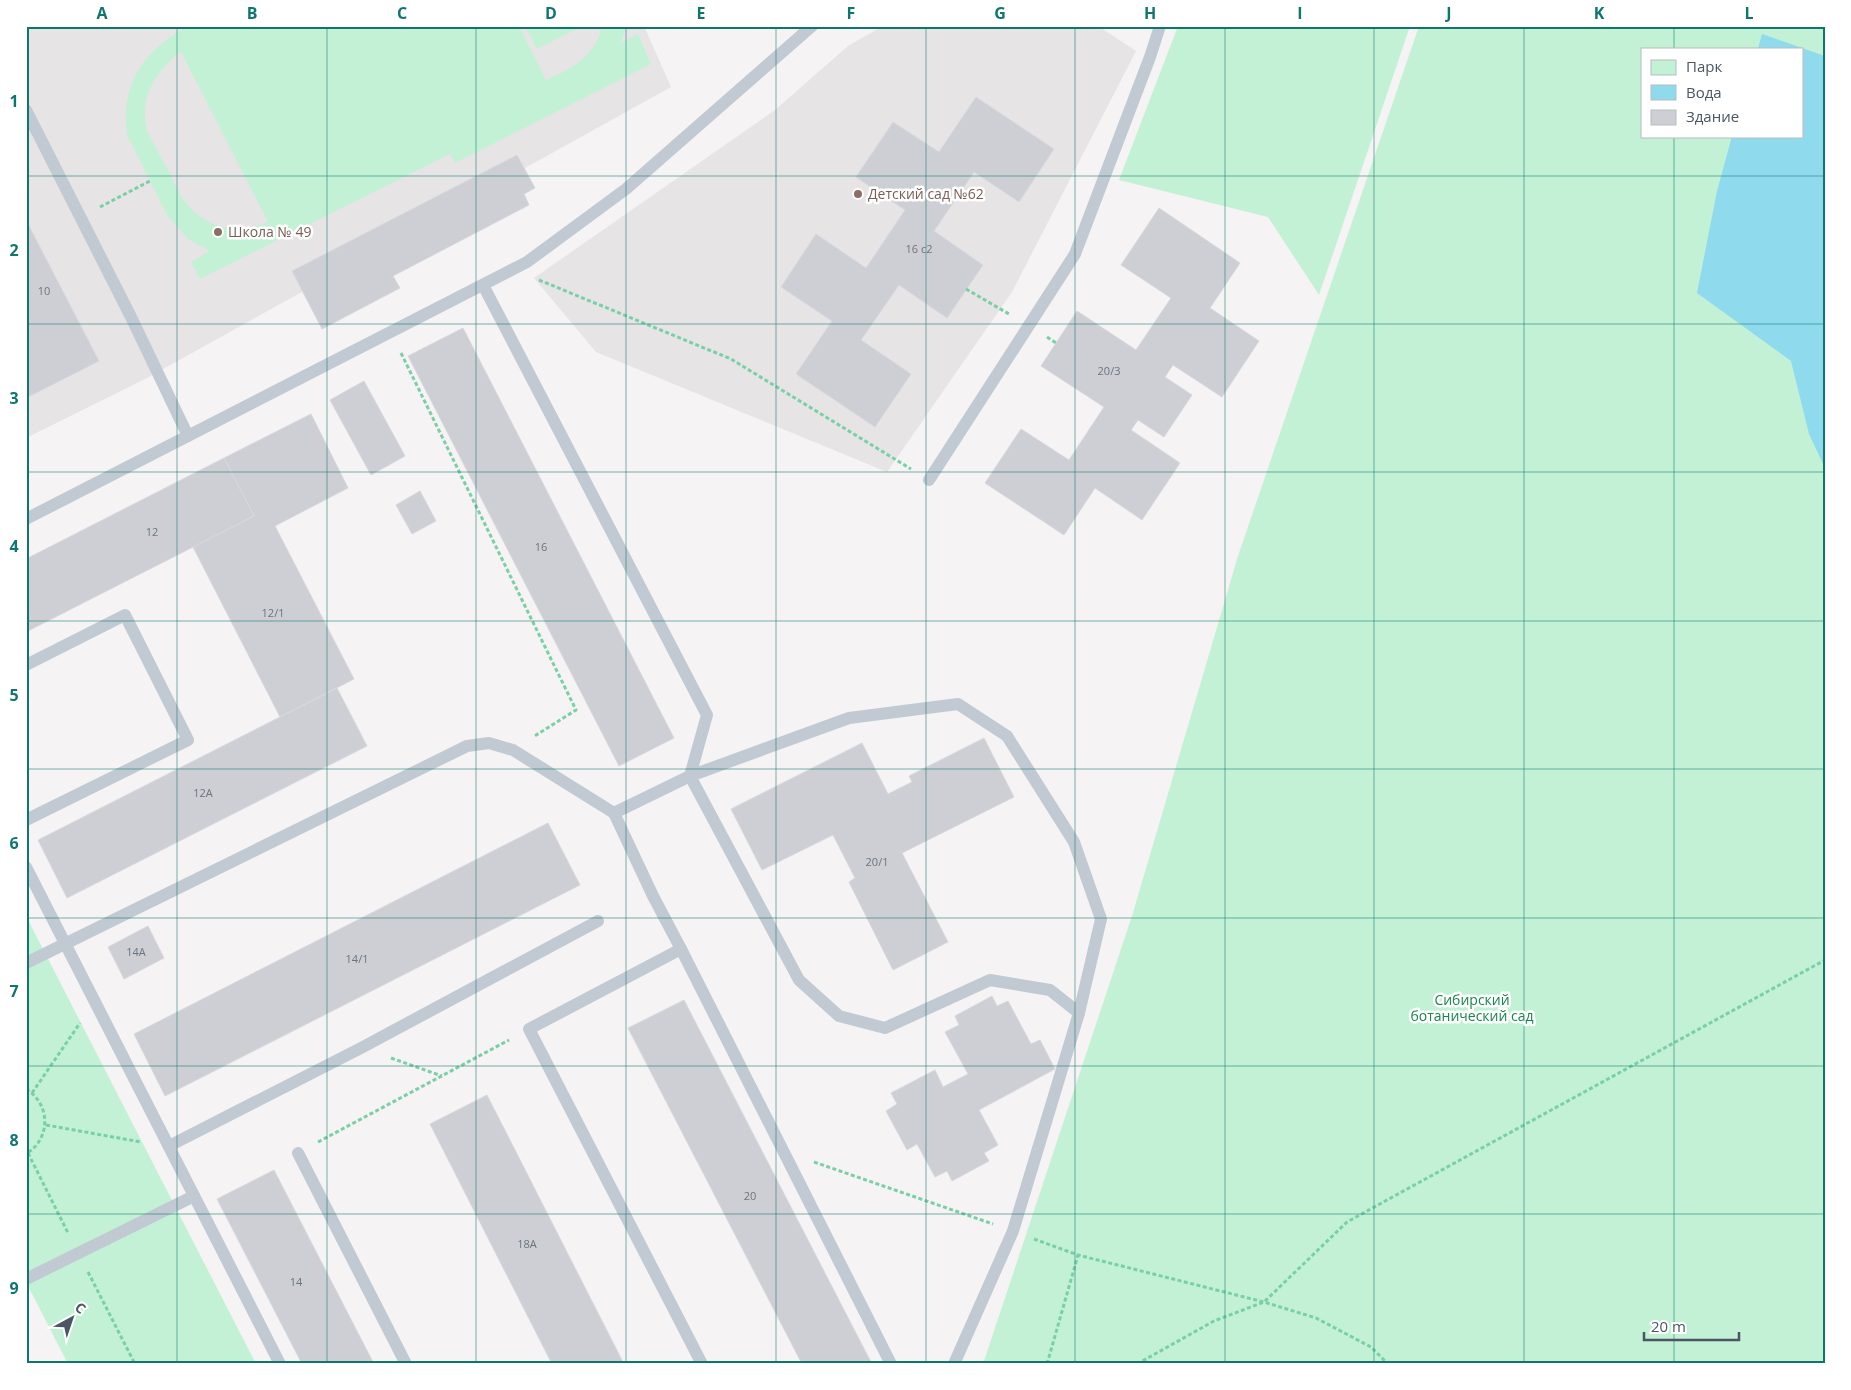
<svg xmlns="http://www.w3.org/2000/svg" width="1851" height="1390" viewBox="0 0 1851 1390" font-family="'Open Sans',sans-serif">
<rect width="100%" height="100%" fill="#f5f3f3"/>
<!-- education -->
<g fill="#e6e4e5">
<polygon points="26,26 644,26 671,87 147,378 26,438"/>
<polygon points="883,26 1098,26 1136,51 1012,292 887,472 596,352 534,278 775,110 848,46"/>
</g>
<!-- green -->
<g fill="#c3f1d5" fill-rule="evenodd">
<path d="M189,26H519L546,80C574,67 594,58 602,26H626L621,43L638,34L651,64L455,163L450,154L200,279L191,262L210,251L188,239L167,215L127,135C120,84 144,49 189,26ZM180,52H181L268,222C238,236 206,228 185,202C180,195 176,186 172,178C164,162 155,147 147,131C139,96 155,73 180,52Z"/>
<polygon points="525,26 582,26 537,49"/>
<polygon points="1178,26 1410,26 1319,295 1268,217 1119,180"/>
<path d="M1419,26H1825V1364H983L1132,916L1238,556ZM1642,49H1802V136H1642Z"/>
<polygon points="26,916 256,1364 68,1364 26,1282"/>
</g>
<!-- water -->
<polygon fill="#90daee" points="1762,34 1825,56 1825,468 1809,434 1791,361 1697,293 1717,191 1732,136 1802,136 1802,49 1758,49"/>
<!-- building -->
<g fill="#cdcfd5" stroke="#d7d9de">
<polygon points="976,97 1054,149 1019,202 974,172 934,231 983,265 947,318 899,285 861,340 911,374 875,427 796,374 832,321 781,287 816,234 866,268 905,210 856,177 893,122 939,152"/>
<polygon points="517,155 535,188 524,194 529,205 393,276 400,288 322,329 292,271"/>
<polygon points="1159,208 1240,263 1210,308 1259,341 1222,397 1173,365 1165,377 1192,395 1164,437 1138,420 1131,430 1180,463 1142,520 1095,488 1064,535 985,483 1021,429 1069,460 1104,407 1041,366 1077,311 1136,350 1171,298 1121,265"/>
<polygon points="26,220 99,361 26,398"/>
<polygon points="463,328 674,738 619,766 408,356"/>
<polygon points="364,381 405,456 371,475 330,400"/>
<polygon points="311,414 348,488 275,526 354,679 280,717 193,547 254,516 224,458"/>
<polygon points="224,458 254,516 26,632 26,559"/>
<polygon points="420,491 436,521 412,534 396,505"/>
<polygon points="337,688 367,746 67,898 38,840"/>
<polygon points="984,738 1014,797 902,853 948,942 893,970 849,882 855,878 833,835 762,870 731,809 862,743 888,794 912,782 909,776"/>
<polygon points="548,823 580,885 165,1096 134,1034"/>
<polygon points="148,926 164,958 124,979 108,947"/>
<polygon points="992,996 997,1006 1008,1001 1031,1044 1040,1040 1055,1069 979,1110 998,1145 984,1153 989,1161 952,1181 947,1171 935,1177 917,1144 907,1150 886,1111 897,1104 891,1093 935,1070 943,1087 968,1074 945,1032 959,1025 955,1016"/>
<polygon points="684,1000 872,1364 802,1364 628,1028"/>
<polygon points="487,1095 624,1364 552,1364 430,1124"/>
<polygon points="274,1170 374,1364 302,1364 217,1199"/>
</g>
<g fill="none" stroke-linecap="round" stroke-linejoin="round">
<!-- path -->
<g stroke="#7ad0a6" stroke-width="3" stroke-dasharray="4 2.5" stroke-linecap="butt">
<polyline points="100,207 150,181"/>
<polyline points="539,280 731,359 911,469"/>
<polyline points="966,289 1009,314"/>
<polyline points="1047,337 1056,343"/>
<polyline points="401,353 576,710 533,737"/>
<polyline points="391,1058 442,1076"/>
<path d="M26,1089C51,1104 51,1139 26,1154"/>
<polyline points="32,1093 80,1023"/>
<polyline points="46,1125 141,1142"/>
<polyline points="318,1142 509,1040"/>
<polyline points="28,1153 68,1233"/>
<polyline points="814,1162 993,1224"/>
<polyline points="1034,1239 1078,1255 1264,1302 1316,1318 1371,1347 1388,1364"/>
<polyline points="88,1272 135,1364"/>
<polyline points="1047,1364 1078,1255"/>
<polyline points="1137,1364 1214,1321 1264,1302 1347,1222 1825,960"/>
</g>
<!-- service -->
<g stroke="#c1cad2" stroke-width="12">
<polyline points="26,110 131,317 188,436"/>
<polyline points="483,285 707,715 690,776 799,980 839,1016 885,1028 990,980 1050,990 1079,1013 1013,1231 954,1364"/>
<polyline points="929,480 1075,254 1150,57 1160,26"/>
<polyline points="26,519 527,262 626,189 812,26"/>
<polyline points="26,665 125,615 188,740 26,820"/>
<polyline points="614,813 653,896 681,949 891,1364"/>
<polyline points="26,867 280,1364"/>
<polyline points="681,949 529,1029 702,1364"/>
<polyline points="26,963 467,746 489,743 513,750 614,813 690,776 849,718 958,704 1007,736 1074,842 1101,919 1079,1013"/>
<polyline points="169,1146 361,1048 598,921"/>
<polyline points="298,1153 406,1364"/>
<polyline points="26,1279 194,1196"/>
</g>
</g>
<!-- grid -->
<path fill="none" stroke="#0f766e" stroke-width="1" stroke-opacity="0.55" d="M177,26V1364M327,26V1364M476,26V1364M626,26V1364M776,26V1364M926,26V1364M1075,26V1364M1225,26V1364M1374,26V1364M1524,26V1364M1674,26V49M1674,136V1364M26,176H1825M26,324H1825M26,472H1825M26,621H1825M26,769H1825M26,918H1825M26,1066H1825M26,1214H1825"/>
<!-- markers -->
<g fill="#8d6e63" stroke="#fff" stroke-width="2">
<circle cx="858" cy="194" r="5"/>
<circle cx="218" cy="232" r="5"/>
</g>
<g text-anchor="middle" stroke-width="5" stroke-linejoin="round" paint-order="stroke">
<!-- number labels -->
<g font-size="11" fill="#6b747e">
<text x="919" y="253">16 с2</text>
<text x="44" y="295">10</text>
<text x="1109" y="375">20/3</text>
<text x="152" y="536">12</text>
<text x="541" y="551">16</text>
<text x="273" y="617">12/1</text>
<text x="203" y="797">12А</text>
<text x="877" y="866">20/1</text>
<text x="136" y="956">14А</text>
<text x="357" y="963">14/1</text>
<text x="750" y="1200">20</text>
<text x="527" y="1248">18А</text>
<text x="296" y="1286">14</text>
</g>
<!-- education labels -->
<g font-size="14" fill="#785e54" stroke="#fff" text-anchor="start">
<text x="868" y="199">Детский сад №62</text>
<text x="228" y="237">Школа № 49</text>
</g>
<!-- park labels -->
<g font-size="14" fill="#17864f" stroke="#fff">
<text x="1472" y="1005">Сибирский<tspan x="1472" dy="16">ботанический сад</tspan></text>
</g>
</g>
<!-- border -->
<rect width="1851" height="1390" fill="none" stroke="#ffffff" stroke-width="55"/>
<!-- legend -->
<rect x="1641" y="48" width="162" height="90" fill="#ffffff" stroke="#b7bbc0"/>
<rect x="1651" y="60" width="25" height="15" fill="#c3f1d5" stroke="#b7bbc0"/>
<text x="1686" y="72" font-size="15" fill="#4a5661">Парк</text>
<rect x="1651" y="85" width="25" height="15" fill="#90daee" stroke="#b7bbc0"/>
<text x="1686" y="98" font-size="15" fill="#4a5661">Вода</text>
<rect x="1651" y="110" width="25" height="15" fill="#cdcfd5" stroke="#b7bbc0"/>
<text x="1686" y="122" font-size="15" fill="#4a5661">Здание</text>
<!-- north arrow -->
<g transform="translate(72 1318) rotate(40)" stroke="#ffffff" stroke-width="4" paint-order="stroke">
<path d="M0-4L9 19L0 12L-9 19Z" fill="#4a5661"/>
<text y="-8" font-size="14" font-weight="bold" text-anchor="middle" fill="#4a5661">С</text>
</g>
<!-- scale -->
<path d="M1644 1332v8h95v-8" fill="none" stroke="#4a5661" stroke-width="2.5"/>
<text x="1651" y="1332" font-size="15" fill="#4a5661" stroke="#ffffff" stroke-width="4" paint-order="stroke">20 m</text>
<rect x="28" y="28" width="1796" height="1334" fill="none" stroke="#0f766e" stroke-width="2"/>
<g font-size="16" text-anchor="middle" font-weight="bold" fill="#0f766e">
<text x="102" y="19">A</text>
<text x="252" y="19">B</text>
<text x="402" y="19">C</text>
<text x="551" y="19">D</text>
<text x="701" y="19">E</text>
<text x="851" y="19">F</text>
<text x="1000" y="19">G</text>
<text x="1150" y="19">H</text>
<text x="1300" y="19">I</text>
<text x="1449" y="19">J</text>
<text x="1599" y="19">K</text>
<text x="1749" y="19">L</text>
<text x="14" y="107">1</text>
<text x="14" y="256">2</text>
<text x="14" y="404">3</text>
<text x="14" y="552">4</text>
<text x="14" y="701">5</text>
<text x="14" y="849">6</text>
<text x="14" y="997">7</text>
<text x="14" y="1146">8</text>
<text x="14" y="1294">9</text>
</g>
</svg>
